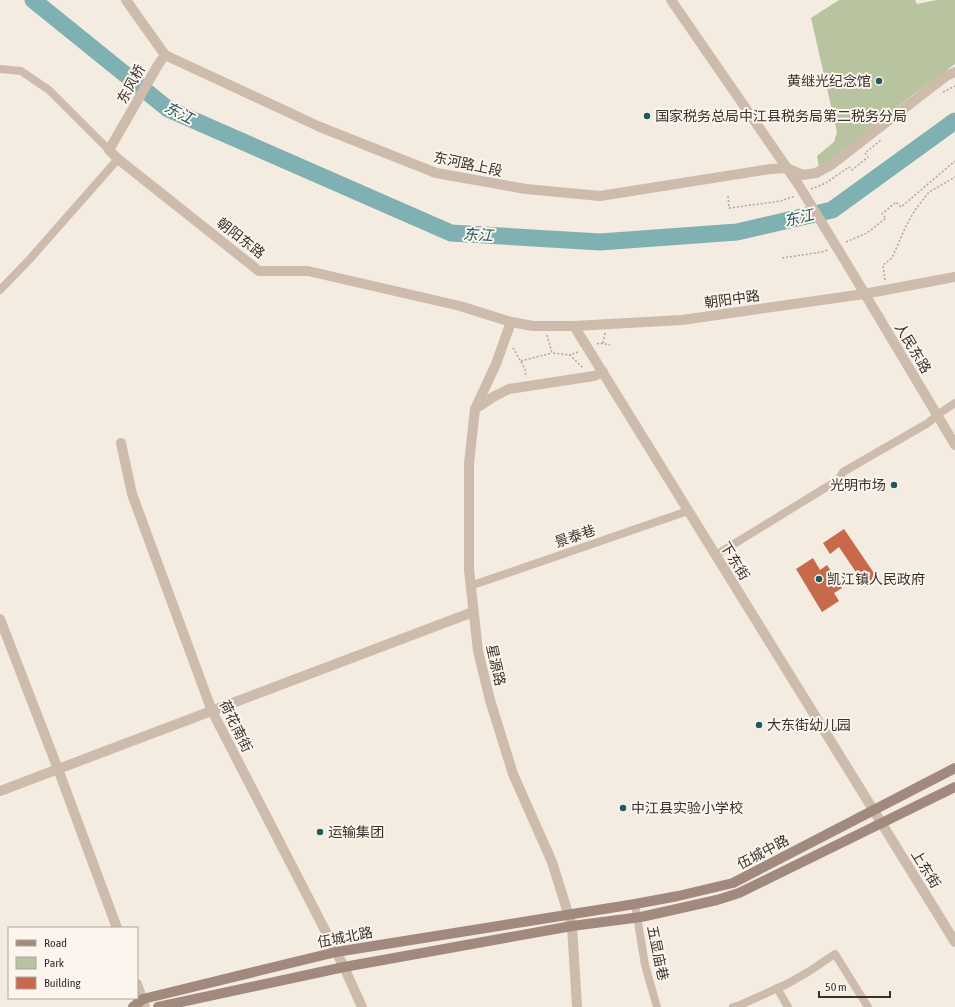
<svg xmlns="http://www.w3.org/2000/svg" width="955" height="1007" viewBox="0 0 955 1007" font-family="'Asap Condensed','Noto Sans SC',sans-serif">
<rect width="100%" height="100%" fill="#f4ebe1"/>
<!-- green -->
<polygon fill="#b8c4a0" points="839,0 915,0 917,4 937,0 955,0 955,64 910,97 830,161 819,167 817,156 834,142 837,132 811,18"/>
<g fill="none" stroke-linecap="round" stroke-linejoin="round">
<!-- river -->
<polyline stroke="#7fb0b2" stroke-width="17" points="33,0 168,109 451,233 600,242 737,232 832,210 955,121"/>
</g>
<!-- building -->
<g fill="#c8694b">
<polygon points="844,529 878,579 866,587 839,547 830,554 823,543"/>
<polygon points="813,558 820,570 827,565 842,588 834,593 839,601 822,612 796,569"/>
</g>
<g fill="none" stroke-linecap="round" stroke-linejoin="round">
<!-- path -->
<g stroke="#b9a596" stroke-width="1.5" stroke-dasharray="2 2" stroke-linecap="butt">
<polyline points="943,92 955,86"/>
<polyline points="811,189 826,183 849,167 852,170 868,157 865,153 881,140"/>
<polyline points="728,196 729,208 781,201 795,196"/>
<polyline points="846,242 867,233 886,218 882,214 896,202 901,207 955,161"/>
<polyline points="782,258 822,252 828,250"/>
<polyline points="885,280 883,265 892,258 906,226 915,210 929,192 955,177"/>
<polyline points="547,335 552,353 570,355"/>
<polyline points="603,343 605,333"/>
<polyline points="597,344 600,343 610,345"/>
<polyline points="513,348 525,369 526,377"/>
<polyline points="578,352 570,355 583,368"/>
<polyline points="521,361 552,353"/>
</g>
<!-- minor -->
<g stroke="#cdbbac" stroke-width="8">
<polyline points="0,69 21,71 49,90 109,150"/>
<polyline points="0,290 29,260 118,159"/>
<polyline points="716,555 838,480 843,472 928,423 937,415 955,403"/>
<polyline points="470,586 688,511"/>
<polyline points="635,904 645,965 657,1007"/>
<polyline points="777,988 788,1007"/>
<polyline points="733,1007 740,1005 787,984 808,972 835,954 868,1007"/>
</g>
<!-- tertiary -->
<g stroke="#cdbbac" stroke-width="10">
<polyline points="126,0 165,55 158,65 109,150 118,159 259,271 308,271 460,306 511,322 533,326 574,326 682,320 864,294 955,277"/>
<polyline points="671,0 798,184"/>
<polyline points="165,55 320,127 436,173 526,189 600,196 770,169 787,168 803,175 816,173 831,165 946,76 955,72"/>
<polyline points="847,264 955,445"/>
<polyline points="511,322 496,364 475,409 469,464 469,570 478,651 490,700 513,774 552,862 572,926 577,1007"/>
<polyline points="574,326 955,942"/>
<polyline points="475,409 493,397 509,389 594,376 603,372"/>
<polyline points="121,443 132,494 212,711 344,967 362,1007"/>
<polyline points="0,619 58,769 117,928"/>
<polyline points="0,791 473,612"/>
<polyline points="137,984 145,1007"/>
</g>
<!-- secondary -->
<g stroke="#a18a7d" stroke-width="10">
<polyline points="133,1007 143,999 336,952 635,904 678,896 733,883 955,768"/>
<polyline points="158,1007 344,967 572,926 641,917 717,900 739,893 955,787"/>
</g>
<!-- tertiary-bridge -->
<polyline stroke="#cdbbac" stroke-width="10" points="798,184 847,264"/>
</g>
<!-- markers -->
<g fill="#1f5a5e" stroke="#fbf5ee" stroke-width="1.5">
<circle cx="879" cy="81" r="4"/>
<circle cx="647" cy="116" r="4"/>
<circle cx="894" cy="485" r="4"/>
<circle cx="819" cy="579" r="4"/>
<circle cx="759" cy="725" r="4"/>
<circle cx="623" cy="808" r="4"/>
<circle cx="320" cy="832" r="4"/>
</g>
<g text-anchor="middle" stroke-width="4" stroke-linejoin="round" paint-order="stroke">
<!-- poi labels -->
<g font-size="14" fill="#3b302b" stroke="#fbf5ee" text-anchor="start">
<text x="871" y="86" text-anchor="end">黄继光纪念馆</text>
<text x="655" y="121">国家税务总局中江县税务局第二税务分局</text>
<text x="886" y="490" text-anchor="end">光明市场</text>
<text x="827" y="584">凯江镇人民政府</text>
<text x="767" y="730">大东街幼儿园</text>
<text x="631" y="813">中江县实验小学校</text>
<text x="328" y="837">运输集团</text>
</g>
<!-- street labels -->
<g font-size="14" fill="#3b302b" stroke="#fbf5ee">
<text transform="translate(131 84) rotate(-61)" y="5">东风桥</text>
<text transform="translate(468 164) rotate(12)" y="5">东河路上段</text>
<text transform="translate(241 238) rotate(38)" y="5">朝阳东路</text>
<text transform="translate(732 299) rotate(-8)" y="5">朝阳中路</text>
<text transform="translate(913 348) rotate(59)" y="5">人民东路</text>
<text transform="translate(575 536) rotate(-19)" y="5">景泰巷</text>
<text transform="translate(735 561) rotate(58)" y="5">下东街</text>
<text transform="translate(496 665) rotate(77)" y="5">星源路</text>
<text transform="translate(236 726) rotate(64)" y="5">荷花南街</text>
<text transform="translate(763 852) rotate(-28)" y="5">伍城中路</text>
<text transform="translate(926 869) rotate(58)" y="5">上东街</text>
<text transform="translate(345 937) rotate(-11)" y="5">伍城北路</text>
<text transform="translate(658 953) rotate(78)" y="5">五显庙巷</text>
</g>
<!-- water labels -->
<g font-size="15" font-style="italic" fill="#1f5a5e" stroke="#fbf5ee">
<text transform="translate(179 113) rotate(27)" y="5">东江</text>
<text transform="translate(799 218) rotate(-13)" y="5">东江</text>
<text transform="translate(478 235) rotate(3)" y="5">东江</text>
</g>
</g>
<!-- legend -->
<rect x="8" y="927" width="130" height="72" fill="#fbf5ee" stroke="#aea6a0"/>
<rect x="16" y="940" width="20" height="6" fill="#a18a7d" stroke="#aea6a0"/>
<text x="44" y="947" font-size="12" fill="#3b302b">Road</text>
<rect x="16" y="957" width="20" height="12" fill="#b8c4a0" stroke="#aea6a0"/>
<text x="44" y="967" font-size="12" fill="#3b302b">Park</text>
<rect x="16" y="977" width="20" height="12" fill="#c8694b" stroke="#aea6a0"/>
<text x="44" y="987" font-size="12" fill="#3b302b">Building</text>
<!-- scale -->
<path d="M819 991v6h71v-6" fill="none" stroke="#3b302b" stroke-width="2"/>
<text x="825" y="991" font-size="12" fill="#3b302b" stroke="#fbf5ee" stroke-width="3" paint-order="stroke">50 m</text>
</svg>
